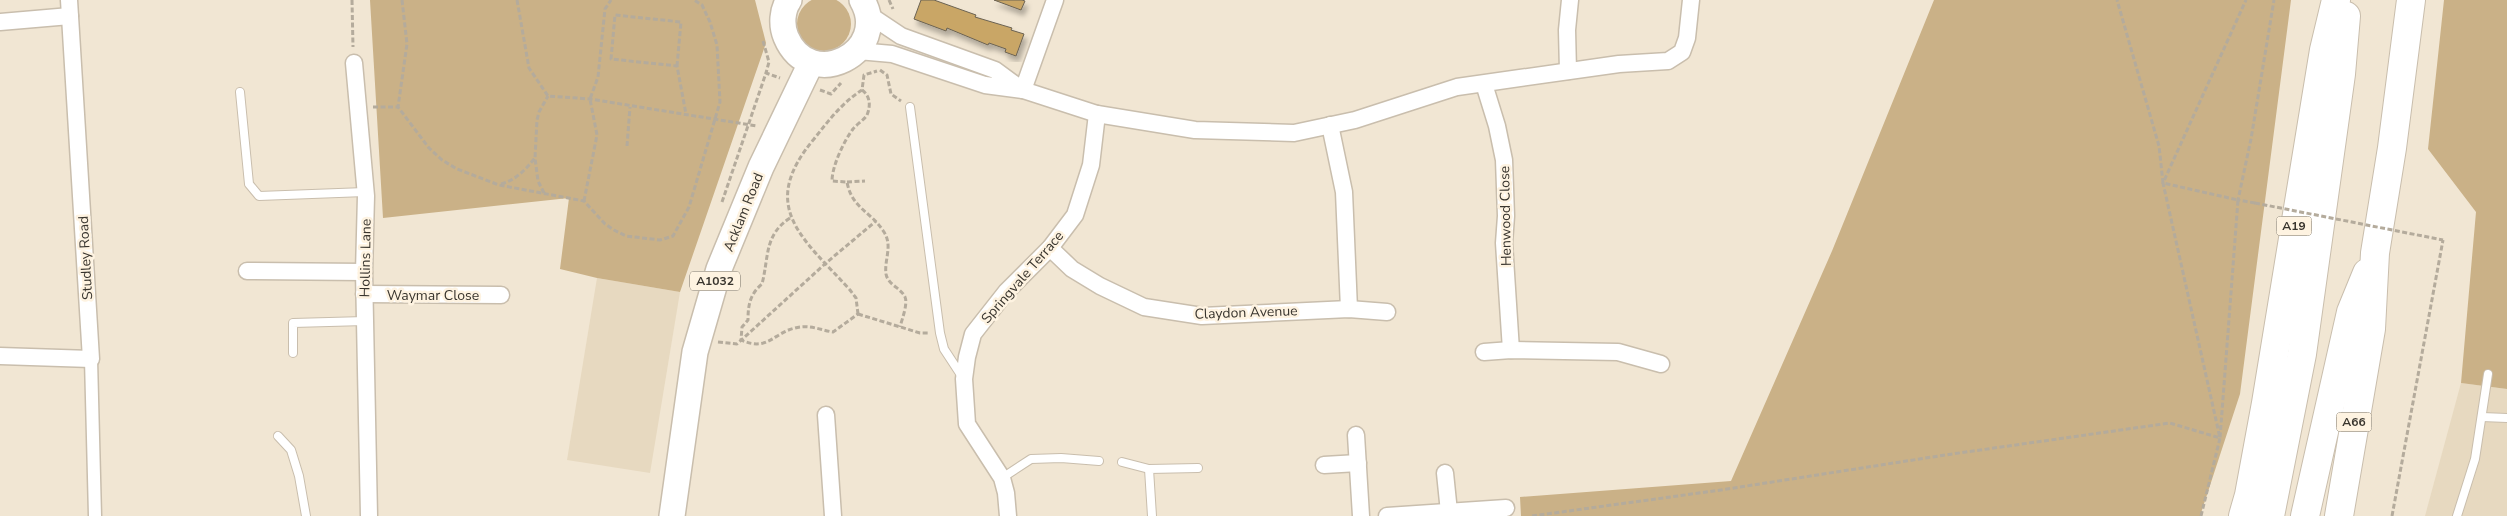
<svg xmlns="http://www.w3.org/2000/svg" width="2507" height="516" viewBox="0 0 2507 516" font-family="'Nunito Sans',sans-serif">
<defs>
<filter id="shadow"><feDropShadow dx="3" dy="5.5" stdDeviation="2.5" flood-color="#0004"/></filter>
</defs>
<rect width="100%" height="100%" fill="#f1e6d3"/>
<!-- built -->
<g fill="#e7d9c0">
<polygon points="597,278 680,292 650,473 567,460"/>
<polygon points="2461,383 2507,389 2507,516 2425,516"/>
</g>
<!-- green -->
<g fill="#cab187">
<circle cx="824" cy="24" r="27"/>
<polygon points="370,0 755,0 766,43 680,292 597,278 560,269 569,198 383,218"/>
<polygon points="1934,0 2291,0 2240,394 2200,516 1521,516 1520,497 1731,481 1832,251"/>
<polygon points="2444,0 2507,0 2507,389 2461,383 2476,212 2428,149"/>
</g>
<!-- building -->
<g fill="#c9a666" stroke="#6b6252" filter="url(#shadow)">
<polygon points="921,0 934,0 976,15 975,17 1012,28 1011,30 1024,34 1016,56 1005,52 1006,49 989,43 988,45 947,28 946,31 914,19"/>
<polygon points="994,0 1022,0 1025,1 1021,10"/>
</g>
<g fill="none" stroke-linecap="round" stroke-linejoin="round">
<!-- service casing -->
<g stroke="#c9bead" stroke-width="10">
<g id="service">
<polyline points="240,92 249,184 259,196 365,192"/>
<polyline points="910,107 940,333 944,349 963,378"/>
<polyline points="293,353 293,323 365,321"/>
<polyline points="2482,417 2507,418"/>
<polyline points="278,436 291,450 299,476 306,516"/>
<polyline points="1122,462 1149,469"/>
<polyline points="1002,478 1031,459 1061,458 1099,461"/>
<polyline points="1152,516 1149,469 1198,468"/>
<polyline points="2457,516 2475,459 2488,374"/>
</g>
</g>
<!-- pedestrian casing -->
<g stroke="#c9bead" stroke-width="15">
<polyline id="pedestrian" points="91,359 95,516"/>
</g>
<!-- minor casing -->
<g stroke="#c9bead" stroke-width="19">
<g id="minor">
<polyline points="868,14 901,36 995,70 1021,89"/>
<polyline points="0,22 70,16"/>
<polyline points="858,51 892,54 985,85 1023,90 1097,114 1195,130 1294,133 1355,120 1457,87 1619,64 1668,61 1682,52 1687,38 1691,0"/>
<polyline points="354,63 366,196 364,272 369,516"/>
<polyline points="1568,71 1567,30 1570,0"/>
<polyline points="1484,84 1497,126 1504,160 1506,216 1504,243 1511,350"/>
<polyline points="1023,90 1055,0"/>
<polyline points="1330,125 1344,192 1349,309"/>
<polyline points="1050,248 1072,269 1100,286 1144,307 1202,316 1349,309 1387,312"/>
<polyline points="247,271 364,272"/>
<polyline points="364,294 501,295"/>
<polyline points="1484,352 1511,350 1618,352 1661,364"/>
<polyline points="0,356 91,359 69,0"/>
<polyline points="826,415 833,516"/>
<polyline points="1356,435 1361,516"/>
<polyline points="1324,465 1358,463"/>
<polyline points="1445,473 1449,512"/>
<polyline points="1008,516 1006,493 1002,478 967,424 964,379 967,357 973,334 1006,292 1050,248 1075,215 1091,165 1097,114"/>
<polyline points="1387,516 1506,508"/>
</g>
</g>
<!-- primary casing -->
<g stroke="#c9bead" stroke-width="28">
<g id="primary">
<path d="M789,0C782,10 781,25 786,37C810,94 892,52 862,0"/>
<polyline points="672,516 695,352 719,269 761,167 811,63"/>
</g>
</g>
<!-- trunk casing -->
<g stroke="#c9bead" stroke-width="30">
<g id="trunk">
<polyline points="2243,516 2249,495 2266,403 2324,50 2336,0"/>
<polyline points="2270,516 2302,354 2341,74 2346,16"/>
<polyline points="2305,516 2351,312 2367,273"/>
<polyline points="2339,516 2371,329 2375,253 2392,148 2411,0"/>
</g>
</g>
<!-- path -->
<g stroke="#b4ab9c" stroke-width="3" stroke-dasharray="5 2.5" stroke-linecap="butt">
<polyline points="352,0 353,47"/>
<polyline points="402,0 407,44 398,107 429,148 442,160 457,169 499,185 584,201 605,224 614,230 626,236 660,240 673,236 689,207 720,102 717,45 710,22 702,5 694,0"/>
<polyline points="517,0 529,68 548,96 590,99 757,126"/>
<polyline points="889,0 893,9"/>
<polyline points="763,41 769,62 766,73"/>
<polyline points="677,66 681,22 615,15 611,59 677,66 686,114"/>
<polyline points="880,70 887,75 891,94 901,101"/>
<polyline points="820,90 831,94 841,83"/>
<path d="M862,90C870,96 871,105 867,115C864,120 857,124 853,129C844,141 832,166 832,181L847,182C852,209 871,211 884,232C893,246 884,260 886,274C888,285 901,288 905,297C908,304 902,319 900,327"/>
<polyline points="373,107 398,107"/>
<polyline points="627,146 630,107"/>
<polyline points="847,182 865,181"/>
<path d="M501,184C516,180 525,170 535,158"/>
<polyline points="544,193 538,181 535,158 537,120 539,112 548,96"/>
<polyline points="584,201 597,135 590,99 598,77 605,9 611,0"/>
<polyline points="722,202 766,73 780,78"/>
<polyline points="2255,203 2238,200 2251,139 2274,0"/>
<path d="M790,218C764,235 769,257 762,284C750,294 748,305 748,320L742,327L741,340C768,352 773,333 795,328C809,324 820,330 833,332L858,314"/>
<path d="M858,314L856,298L850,290C803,238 757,207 814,139C829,120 842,103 862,90L864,75L877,71"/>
<polyline points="858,314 920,333 929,333"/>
<polyline points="718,342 737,344 826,263 876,221"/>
<polyline points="1532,516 1721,490 1945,455 2170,423 2220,438 2238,200 2163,183 2159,146 2117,0"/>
<polyline points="2201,516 2220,438 2163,183 2246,0"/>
<polyline points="2392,516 2443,240"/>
</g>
<!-- service -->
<use href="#service" stroke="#fff" stroke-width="8"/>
<!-- pedestrian -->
<use href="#pedestrian" stroke="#fff" stroke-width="12"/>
<!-- minor -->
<use href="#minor" stroke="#fff" stroke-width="16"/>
<!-- primary -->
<use href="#primary" stroke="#fff" stroke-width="25"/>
<!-- trunk -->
<use href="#trunk" stroke="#fff" stroke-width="28"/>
<!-- path-bridge -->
<polyline stroke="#b4ab9c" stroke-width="3" stroke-dasharray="5 2.5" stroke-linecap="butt" points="2255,203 2443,240"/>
</g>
<g text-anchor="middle" stroke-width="5" stroke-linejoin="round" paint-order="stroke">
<!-- shield labels -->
<g fill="#fef3e1" stroke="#746e64" stroke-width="1">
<rect x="2276.5" y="216.5" width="35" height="19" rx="4"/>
<rect x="690" y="271.5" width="50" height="19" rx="4"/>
<rect x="2336.5" y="412.5" width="35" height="19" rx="4"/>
</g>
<g font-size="12" font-weight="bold" fill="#39352e">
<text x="2294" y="230">A19</text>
<text x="715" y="285">A1032</text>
<text x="2354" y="426">A66</text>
</g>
<!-- street labels -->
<g font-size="14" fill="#39352e" stroke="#fef3e1">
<text transform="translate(743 212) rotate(-68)" y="5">Acklam Road</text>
<text transform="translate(1505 216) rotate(-91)" y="5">Henwood Close</text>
<text transform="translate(85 258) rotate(-93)" y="5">Studley Road</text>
<text transform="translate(365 258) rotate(-89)" y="5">Hollins Lane</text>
<text transform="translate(1022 277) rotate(-49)" y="5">Springvale Terrace</text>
<text x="433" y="300">Waymar Close</text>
<text transform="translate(1246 312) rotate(-2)" y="5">Claydon Avenue</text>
</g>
</g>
</svg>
